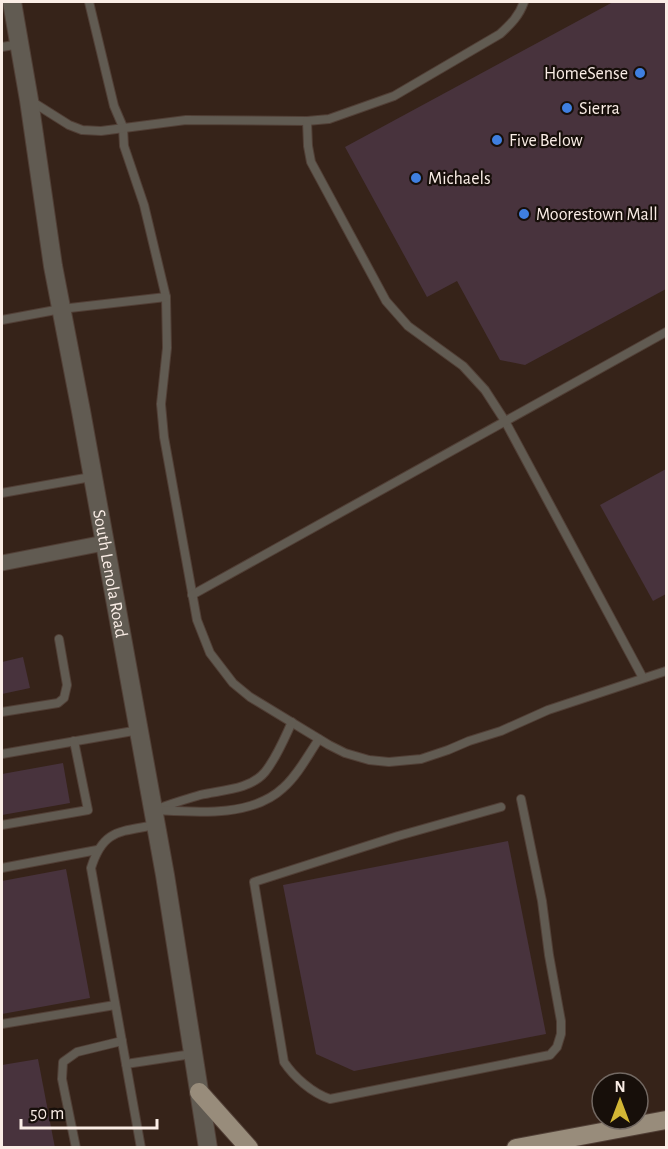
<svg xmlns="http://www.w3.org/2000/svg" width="668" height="1149" viewBox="0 0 668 1149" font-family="'Alegreya Sans',sans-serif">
<rect width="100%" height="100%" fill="#362319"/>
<!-- building -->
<g fill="#48333d">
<polygon points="613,2 666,2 666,289 525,365 500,360 457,281 427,297 345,147"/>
<polygon points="666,469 666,594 653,601 600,505"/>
<polygon points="23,657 30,688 2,694 2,662"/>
<polygon points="63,763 70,803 2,815 2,774"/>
<polygon points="508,841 546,1034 354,1071 316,1054 283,885"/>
<polygon points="66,869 90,998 2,1014 2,881"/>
<polygon points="38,1059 55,1148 2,1148 2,1065"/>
</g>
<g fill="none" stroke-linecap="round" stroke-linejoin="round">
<!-- service casing -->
<g stroke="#513f36" stroke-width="10">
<g id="service">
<polyline points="89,2 114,106 123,127 124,146 144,205 166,297 167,348 161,404 164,437 197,620 210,653 233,683 250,697 329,745 345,753 369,760 389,762 421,759 448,750 469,741 501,731 548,710 666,671"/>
<polyline points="2,47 20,44"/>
<path d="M31,101L69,125L82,130L101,131L186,120L307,121L329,119L394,96L500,34C511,24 519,16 524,2"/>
<polyline points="307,121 308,146 311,162 386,301 408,326 463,366 485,390 505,421 643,678"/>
<polyline points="2,320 61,309 166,297"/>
<polyline points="2,493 91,477"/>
<polyline points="192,595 666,332"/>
<polyline points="2,712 58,703 64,698 67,685 59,639"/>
<polyline points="2,754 139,730"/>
<path d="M501,807L398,836L254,882L284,1062C294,1077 312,1093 330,1099L550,1055L557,1047L561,1034V1021L549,955L542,901L521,799"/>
<path d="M160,808C173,803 187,799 200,795C221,790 250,790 265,772C277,757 284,739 292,722"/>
<path d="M154,810C194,812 251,818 283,788C298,775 308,755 319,739"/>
<polyline points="2,825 88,810 74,741"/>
<polyline points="2,868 97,850"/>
<polyline points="2,1024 115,1005"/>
<polyline points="126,1064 192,1054"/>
<polyline points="76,1148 62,1079 63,1062 77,1052 122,1041"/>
<path d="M141,1148L91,868C103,829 120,832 155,825"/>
</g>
</g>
<!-- minor casing -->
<g stroke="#513f36" stroke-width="17">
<polyline id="minor" points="2,563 104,543"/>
</g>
<!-- tertiary casing -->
<g stroke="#513f36" stroke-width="20">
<g id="tertiary">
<path id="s1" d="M12,2L29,100L53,266L81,411L165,875L208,1148"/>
</g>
</g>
<!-- primary casing -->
<g stroke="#513f36" stroke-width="20">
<g id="primary">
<polyline points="199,1092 249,1148"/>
<polyline points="516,1148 666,1120"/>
</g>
</g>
<!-- service -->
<use href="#service" stroke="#615b52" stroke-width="8"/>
<!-- minor -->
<use href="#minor" stroke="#615b52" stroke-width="15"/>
<!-- tertiary -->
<use href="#tertiary" stroke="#615b52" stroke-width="18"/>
<!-- primary -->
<use href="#primary" stroke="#988c7b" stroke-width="18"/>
</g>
<!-- markers -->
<g fill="#3f7fe0" stroke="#170f0a" stroke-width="2">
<circle cx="640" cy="73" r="6"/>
<circle cx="567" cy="108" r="6"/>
<circle cx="497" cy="140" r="6"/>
<circle cx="416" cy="178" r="6"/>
<circle cx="524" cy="214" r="6"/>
</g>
<g text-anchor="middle" stroke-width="4.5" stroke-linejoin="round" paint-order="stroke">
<!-- poi labels -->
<g font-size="18" fill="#faede6" stroke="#170f0a" text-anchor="start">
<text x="628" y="79" text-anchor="end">HomeSense</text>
<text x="579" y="114">Sierra</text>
<text x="509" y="146">Five Below</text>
<text x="428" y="184">Michaels</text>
<text x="536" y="220">Moorestown Mall</text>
</g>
<!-- street labels -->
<g font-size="18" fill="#faede6" stroke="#170f0a">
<text dy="6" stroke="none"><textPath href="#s1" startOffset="580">South Lenola Road</textPath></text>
</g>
</g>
<!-- border -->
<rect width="668" height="1149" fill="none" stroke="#faede6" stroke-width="6"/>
<!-- north arrow -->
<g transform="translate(620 1101)"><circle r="28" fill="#170f0a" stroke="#726862" stroke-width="1.5"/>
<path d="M0-4.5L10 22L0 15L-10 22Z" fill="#d3b635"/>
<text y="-9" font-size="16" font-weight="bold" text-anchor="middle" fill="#faede6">N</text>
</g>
<!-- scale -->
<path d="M21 1119v9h136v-9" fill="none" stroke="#faede6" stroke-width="3"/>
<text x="30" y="1119" font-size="18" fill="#faede6" stroke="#170f0a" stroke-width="4.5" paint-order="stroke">50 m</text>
</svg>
